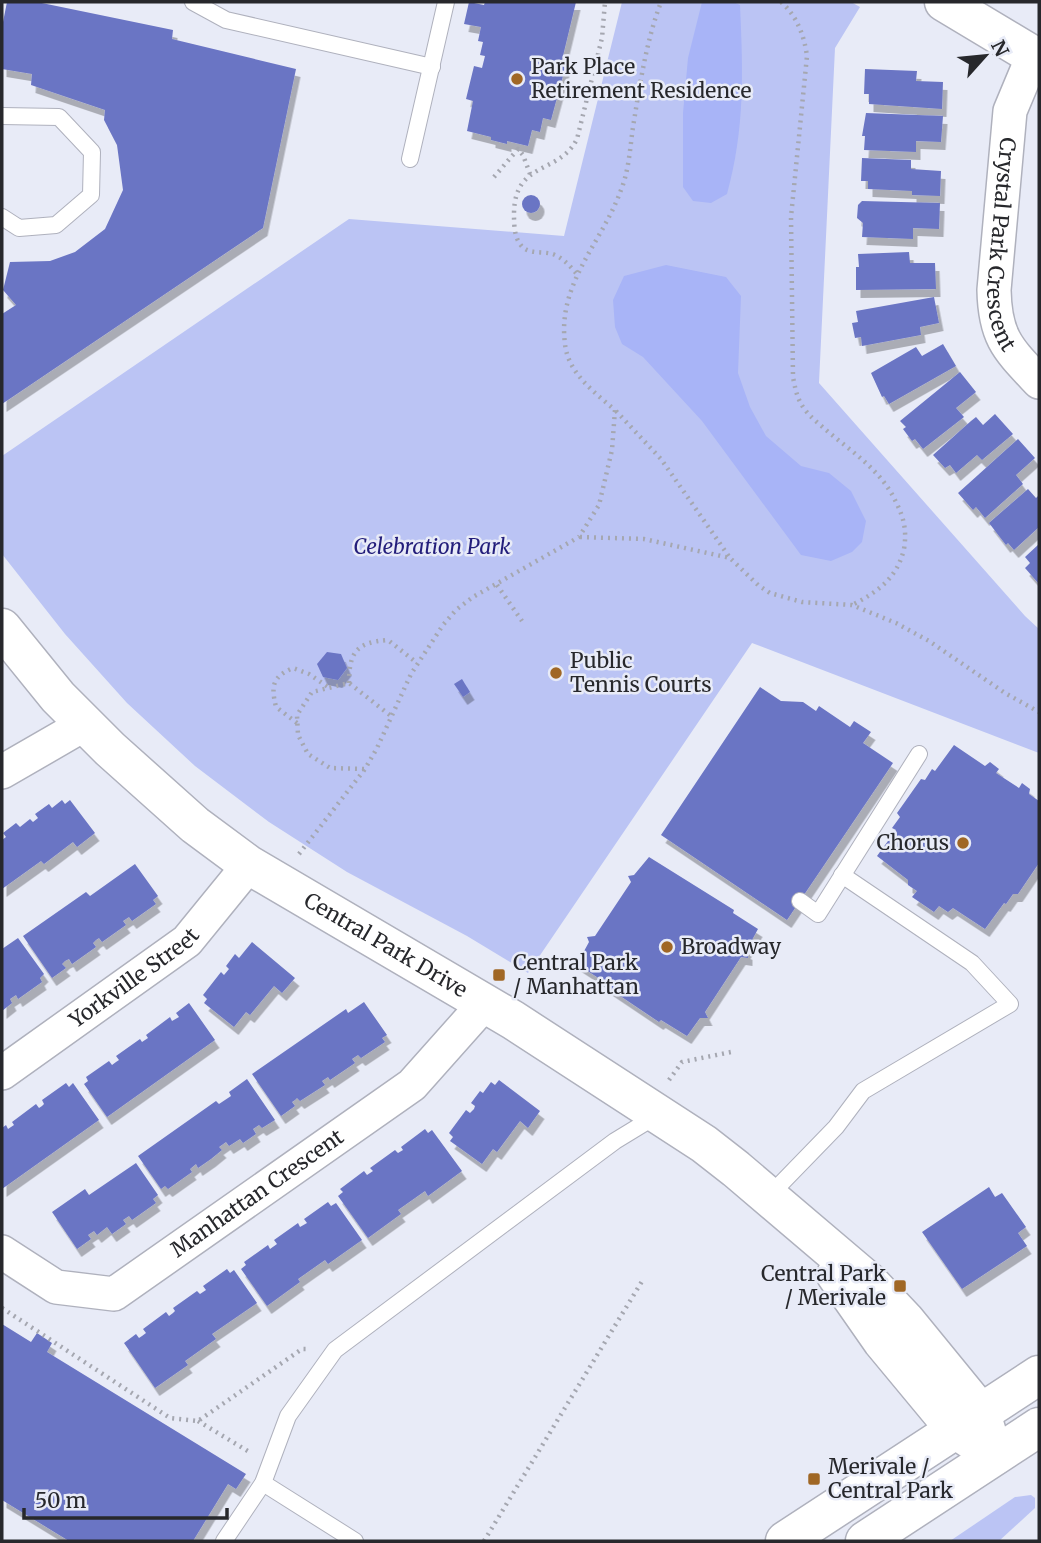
<svg xmlns="http://www.w3.org/2000/svg" width="1041" height="1543" viewBox="0 0 1041 1543" font-family="Merriweather,serif">
<defs>
<filter id="shadow"><feDropShadow dx="4.5" dy="8" stdDeviation="0" flood-color="#0004"/></filter>
</defs>
<rect width="100%" height="100%" fill="#e8ebf7"/>
<!-- green -->
<g fill="#bbc4f4">
<polygon points="622,2 851,2 860,7 835,48 819,383 1025,616 1039,629 1039,753 752,643 528,973 467,936 347,872 269,822 195,766 127,703 65,634 2,554 2,456 349,219 564,236"/>
<polygon points="1031,1495 1035,1498 1035,1508 999,1541 950,1541 1015,1497"/>
</g>
<!-- water -->
<g fill="#a8b4f7">
<path d="M702,2H733L740,5C743,73 745,127 727,194L711,203L693,201L683,187V113L688,58Z"/>
<polygon points="666,265 726,277 741,296 738,373 750,407 766,436 801,466 829,473 851,491 866,521 862,542 852,552 831,561 801,555 702,421 643,357 622,344 615,327 613,300 624,276"/>
</g>
<!-- building -->
<g fill="#6b75c4" filter="url(#shadow)">
<polygon points="7,2 37,2 173,30 172,39 296,69 263,228 2,404 2,314 16,305 3,290 10,262 50,261 75,252 105,229 123,190 117,145 104,120 105,110 31,85 32,74 2,69 2,27"/>
<polygon points="469,2 484,5 485,2 576,2 562,60 567,61 551,120 543,118 540,132 532,130 528,146 507,141 507,144 491,140 491,137 467,131 473,101 466,99 474,66 482,68 485,56 480,55 483,42 478,41 481,27 464,24"/>
<polygon points="865,69 917,71 916,81 943,82 942,109 869,104 869,94 864,94"/>
<polygon points="866,113 943,116 941,142 916,141 916,152 864,150 865,136 862,136"/>
<polygon points="862,158 911,160 911,169 941,171 940,196 912,195 912,191 868,189 868,181 861,181"/>
<circle cx="531" cy="204" r="9"/>
<polygon points="862,201 940,203 939,229 913,228 913,239 862,237 863,223 857,218 858,205"/>
<polygon points="909,252 910,263 935,263 936,289 856,290 856,267 859,267 858,254"/>
<polygon points="934,297 939,323 920,327 921,335 862,346 861,337 855,338 852,323 858,322 856,311"/>
<polygon points="943,344 956,366 889,404 884,396 882,397 871,373 916,347 922,356"/>
<polygon points="960,372 976,392 956,408 964,417 923,449 915,439 912,441 903,429 906,427 900,421"/>
<polygon points="995,414 1013,434 982,460 977,455 956,473 950,465 945,468 933,455 971,421 976,417 983,425"/>
<polygon points="1018,439 1035,458 1016,475 1023,484 985,518 976,507 973,510 958,493"/>
<polygon points="1028,489 1036,498 1039,495 1039,527 1014,550 1008,543 1006,545 989,523"/>
<polygon points="1039,544 1039,584 1025,568 1030,563 1025,557"/>
<polygon points="327,652 341,654 347,668 338,680 323,677 317,664"/>
<polygon points="462,679 470,692 463,697 454,684"/>
<polygon points="760,687 781,701 803,702 816,711 819,706 850,727 854,721 871,732 863,743 893,763 787,920 661,835"/>
<polygon points="954,745 985,766 990,762 999,769 996,773 1019,788 1022,783 1030,789 1029,794 1039,801 1039,863 1018,894 1013,894 1006,904 1004,903 985,929 953,908 948,912 939,906 934,912 912,897 917,891 908,885 908,880 877,856 896,830 892,828 900,817 897,813 921,779 925,780 932,769 935,771"/>
<polygon points="62,800 65,804 70,800 95,833 77,847 73,842 44,864 41,861 2,889 2,840 6,837 3,833 16,823 20,827 30,819 33,822 38,818 35,814 49,804 52,808"/>
<polygon points="649,857 734,910 733,913 758,929 746,951 748,952 748,958 741,957 705,1012 708,1018 700,1018 687,1036 661,1020 659,1022 601,983 603,981 577,964 589,942 587,937 595,936 631,882 628,876 634,875"/>
<polygon points="135,864 158,896 153,900 156,904 132,921 129,917 123,921 126,925 102,942 99,938 96,940 93,943 96,947 72,964 69,959 65,961 62,964 66,968 52,978 23,936 86,892 90,896"/>
<polygon points="18,938 44,974 40,978 42,982 18,999 16,995 10,999 12,1003 2,1011 2,949"/>
<polygon points="252,942 295,978 282,993 274,986 250,1015 246,1012 234,1027 204,1003 207,999 203,995 221,972 224,975 229,969 226,966 235,954 239,958"/>
<polygon points="364,1002 387,1035 382,1038 385,1042 361,1058 358,1055 352,1059 355,1063 330,1080 328,1077 322,1081 325,1085 300,1101 297,1098 295,1100 292,1102 295,1106 281,1116 252,1074 346,1009 348,1013"/>
<polygon points="189,1003 215,1040 107,1117 84,1084 88,1081 86,1077 109,1061 112,1065 116,1062 119,1060 116,1056 140,1039 142,1042 148,1038 146,1035 170,1017 172,1021 179,1017 176,1013"/>
<polygon points="247,1079 275,1120 262,1128 259,1125 253,1129 256,1134 243,1143 240,1139 229,1146 226,1142 219,1147 222,1150 211,1159 198,1168 196,1164 190,1169 192,1172 168,1189 165,1186 161,1189 138,1156 216,1101 219,1104 231,1096 229,1092"/>
<polygon points="499,1080 540,1111 528,1128 520,1121 497,1152 493,1149 482,1164 450,1141 453,1137 449,1133 466,1110 470,1113 474,1109 475,1106 471,1103 480,1091 483,1093 491,1082 495,1085"/>
<polygon points="66,1083 69,1087 73,1083 99,1120 2,1189 2,1128 6,1125 8,1129 14,1125 12,1122 36,1104 39,1108 42,1106 44,1104 42,1100"/>
<polygon points="425,1129 428,1133 432,1130 462,1171 428,1196 425,1191 398,1210 401,1214 368,1238 338,1196 343,1192 340,1189 364,1171 367,1175 373,1171 370,1168 395,1150 398,1153 403,1150 401,1147"/>
<polygon points="136,1163 158,1195 153,1199 156,1203 132,1220 129,1216 123,1220 126,1224 112,1234 107,1227 97,1235 94,1231 88,1235 91,1239 77,1249 52,1212 85,1189 89,1195"/>
<polygon points="989,1187 995,1197 1002,1193 1026,1227 1018,1233 1027,1246 962,1289 922,1232"/>
<polygon points="328,1202 331,1206 336,1203 362,1240 328,1264 325,1260 298,1279 300,1282 267,1306 241,1269 246,1265 244,1262 268,1245 270,1249 277,1244 274,1240 298,1223 300,1227 307,1223 304,1219"/>
<polygon points="227,1269 230,1273 234,1270 257,1303 212,1334 216,1339 185,1361 188,1365 155,1388 124,1343 136,1334 139,1338 142,1336 146,1333 143,1329 166,1312 169,1316 173,1313 175,1311 173,1308 197,1291 200,1294 206,1290 203,1286"/>
<polygon points="2,1324 31,1342 37,1333 52,1343 47,1352 246,1474 236,1489 228,1484 193,1541 69,1541 2,1500"/>
</g>
<g fill="none" stroke-linecap="round" stroke-linejoin="round">
<!-- service casing -->
<g stroke="#afb1bd" stroke-width="18">
<g id="service">
<polyline points="193,2 226,20 432,67"/>
<polyline points="2,116 59,117 92,152 91,195 56,225 19,228 2,217"/>
<polyline points="410,159 446,2"/>
<polyline points="800,901 818,914 919,754"/>
<polyline points="769,1196 836,1127 863,1091 1010,1004 972,963 842,875"/>
<polyline points="263,1483 355,1541"/>
<polyline points="224,1541 263,1483 288,1416 335,1350 615,1141 656,1116"/>
</g>
</g>
<!-- minor casing -->
<g stroke="#afb1bd" stroke-width="36">
<g id="minor">
<path id="s1" d="M1033,56L1010,111L994,290C995,338 1008,349 1039,382"/>
<polyline points="2,772 85,724"/>
<path id="s2" d="M2,1073L187,941L249,865"/>
<path id="s3" d="M2,1252L56,1287L114,1294L412,1085L485,1003"/>
</g>
</g>
<!-- tertiary casing -->
<g stroke="#afb1bd" stroke-width="41">
<g id="tertiary">
<polyline points="944,2 1039,59"/>
<path id="s4" d="M2,628L58,697L110,749L195,825L249,865L513,1020L704,1144L736,1169L869,1282L905,1320L981,1413L994,1456"/>
<polyline points="836,1275 882,1341 955,1429 982,1447"/>
</g>
</g>
<!-- secondary casing -->
<g stroke="#afb1bd" stroke-width="41">
<g id="secondary">
<polyline points="785,1541 1039,1375"/>
<polyline points="865,1541 1039,1427"/>
</g>
</g>
<!-- path -->
<g stroke="#a5a7b0" stroke-width="4.5" stroke-dasharray="2 5" stroke-linecap="butt">
<path d="M781,2C797,16 804,35 807,56L791,217L793,377C795,388 797,398 803,407C809,416 818,423 826,430C852,452 881,470 896,502C904,518 907,531 904,549C897,578 878,592 852,605"/>
<polyline points="494,177 518,149 523,155 530,174"/>
<path d="M576,273C570,266 564,259 555,255C544,250 528,256 520,244C514,236 514,223 514,213C515,160 559,175 577,139L602,38L605,2"/>
<polyline points="616,411 661,459 730,558"/>
<polyline points="580,537 644,539 730,558 758,585 770,593 802,602 852,605 896,623 929,641 1005,693 1039,712"/>
<polyline points="497,585 522,621"/>
<path d="M349,683C349,653 356,642 388,640L417,663"/>
<path d="M297,723L276,707C271,686 272,677 293,668L309,674L328,687"/>
<polyline points="364,769 330,768 308,754 298,735 297,715 312,692 349,683 391,716"/>
<path d="M299,854L365,769L377,748L411,674L443,625L456,610L473,597L579,537L599,505L612,450L615,410C594,392 568,373 565,344C557,283 602,243 621,190C629,170 630,148 633,127C640,84 646,42 661,2"/>
<polyline points="669,1080 682,1062 731,1052"/>
<polyline points="2,1308 170,1418 198,1421 302,1349 310,1349"/>
<polyline points="198,1421 251,1453"/>
<polyline points="484,1541 644,1278"/>
</g>
<!-- service -->
<use href="#service" stroke="#fff" stroke-width="16"/>
<!-- minor -->
<use href="#minor" stroke="#fff" stroke-width="33"/>
<!-- tertiary -->
<use href="#tertiary" stroke="#fff" stroke-width="38"/>
<!-- secondary -->
<use href="#secondary" stroke="#fff" stroke-width="38"/>
</g>
<!-- markers -->
<g fill="#a06725" stroke="#e8ebf7" stroke-width="2.5">
<circle cx="517" cy="79" r="7"/>
<circle cx="556" cy="673" r="7"/>
<circle cx="963" cy="843" r="7"/>
<circle cx="667" cy="947" r="7"/>
<rect x="492" y="968" width="14" height="14" rx="3.5"/>
<rect x="893" y="1279" width="14" height="14" rx="3.5"/>
<rect x="807" y="1472" width="14" height="14" rx="3.5"/>
</g>
<g text-anchor="middle" stroke-width="5" stroke-linejoin="round" paint-order="stroke">
<!-- poi labels -->
<g font-size="21" fill="#27282c" stroke="#e8ebf7" text-anchor="start">
<text x="531" y="74">Park Place<tspan x="531" dy="24">Retirement Residence</tspan></text>
<text x="570" y="668">Public<tspan x="570" dy="24">Tennis Courts</tspan></text>
<text x="949" y="850" text-anchor="end">Chorus</text>
<text x="681" y="954">Broadway</text>
<text x="513" y="970">Central Park<tspan x="513" dy="24">/ Manhattan</tspan></text>
<text x="886" y="1281" text-anchor="end">Central Park<tspan x="886" dy="24">/ Merivale</tspan></text>
<text x="828" y="1474">Merivale /<tspan x="828" dy="24">Central Park</tspan></text>
</g>
<!-- street labels -->
<g font-size="21" fill="#27282c" stroke="#e8ebf7">
<text dy="7" stroke="none"><textPath href="#s1" startOffset="194">Crystal Park Crescent</textPath></text>
<text dy="7" stroke="none"><textPath href="#s4" startOffset="502">Central Park Drive</textPath></text>
<text dy="7" stroke="none"><textPath href="#s2" startOffset="163">Yorkville Street</textPath></text>
<text dy="7" stroke="none"><textPath href="#s3" startOffset="298">Manhattan Crescent</textPath></text>
</g>
<!-- park labels -->
<g font-size="21" font-style="italic" fill="#231e7b" stroke="#e8ebf7">
<text x="432" y="554">Celebration Park</text>
</g>
</g>
<!-- border -->
<rect width="1041" height="1543" fill="none" stroke="#27282c" stroke-width="7"/>
<!-- north arrow -->
<g transform="translate(985 56) rotate(63)" stroke="#e8ebf7" stroke-width="5" paint-order="stroke">
<path d="M0-5L12 26L0 18L-12 26Z" fill="#27282c"/>
<text y="-10" font-size="19" font-weight="bold" text-anchor="middle" fill="#27282c">N</text>
</g>
<!-- scale -->
<path d="M24 1508v10h203v-10" fill="none" stroke="#27282c" stroke-width="3.5"/>
<text x="35" y="1508" font-size="21" fill="#27282c" stroke="#e8ebf7" stroke-width="5" paint-order="stroke">50 m</text>
</svg>
